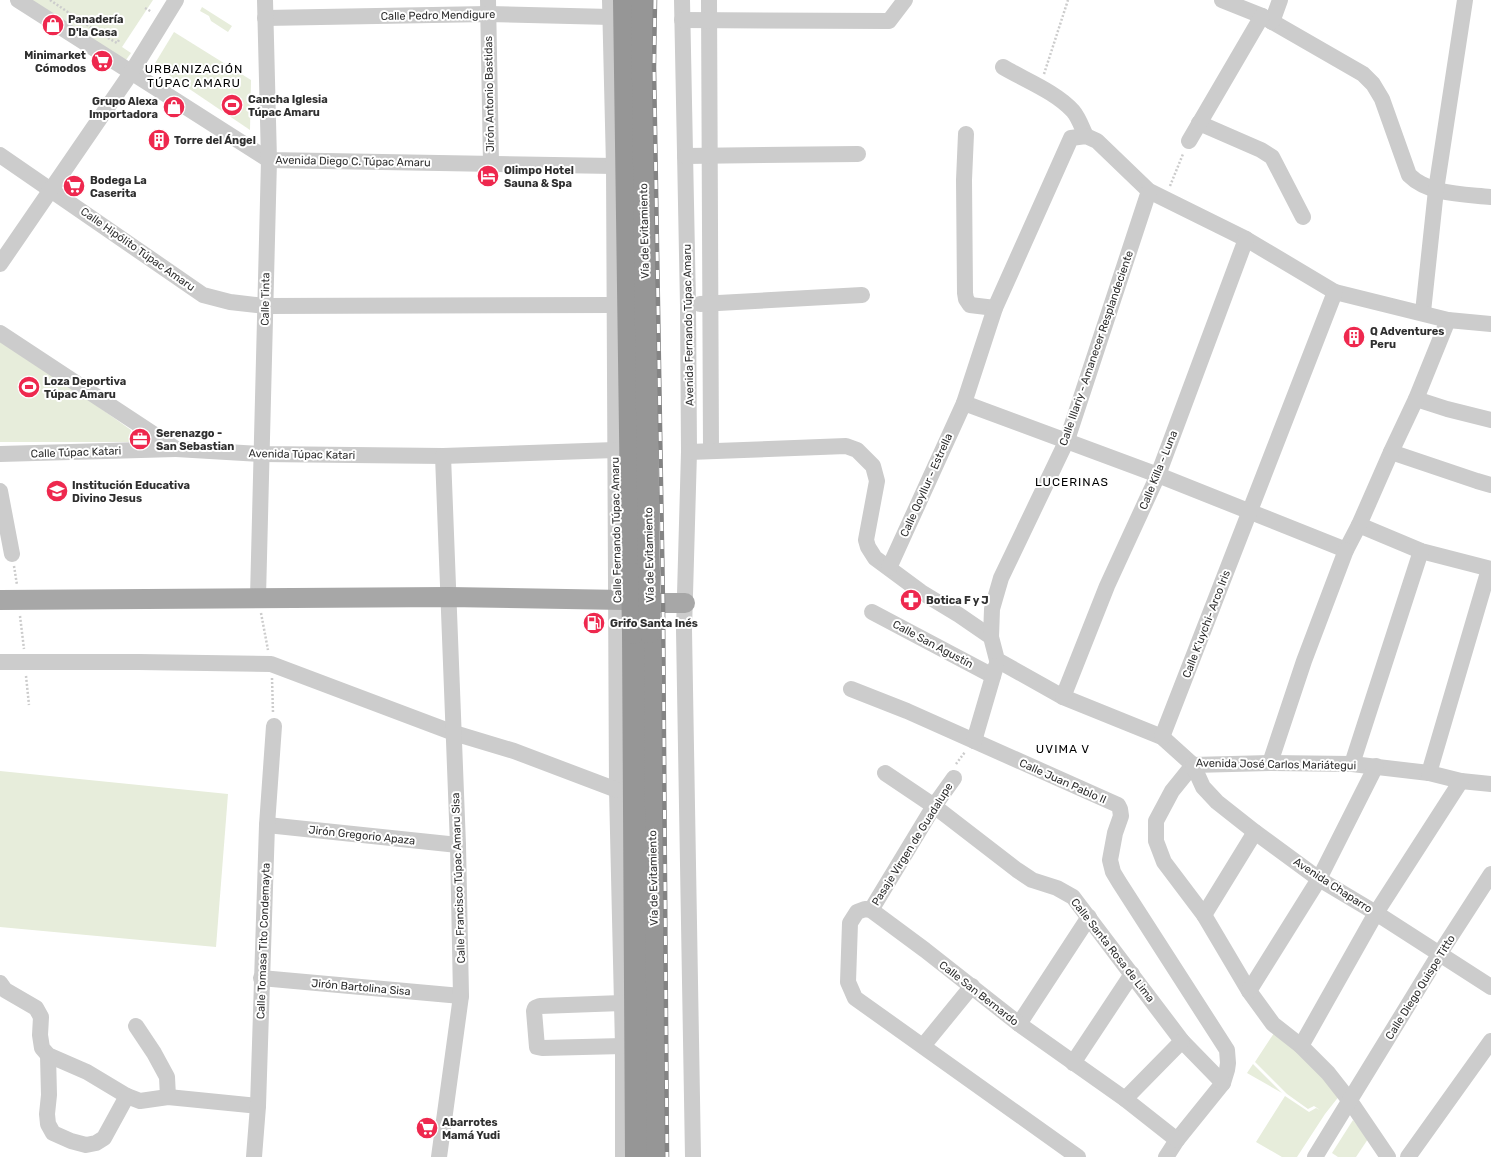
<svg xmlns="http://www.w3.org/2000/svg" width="1491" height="1157" viewBox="0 0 1491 1157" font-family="Rubik,sans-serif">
<rect width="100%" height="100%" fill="#fff"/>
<!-- green -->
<g fill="#e7eddb">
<polygon points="29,0 153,0 122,47 131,53 123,64"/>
<polygon points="202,7 232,26 228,32 211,21 209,16 200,11"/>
<polygon points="174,32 251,80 250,130 154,65"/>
<polygon points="0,337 131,430 130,442 0,442"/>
<polygon points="0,771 228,794 216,947 0,927"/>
<polygon points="1276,1030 1340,1095 1325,1114 1297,1157 1282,1157 1256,1142 1285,1096 1309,1112 1316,1108 1320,1110 1314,1106 1308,1109 1287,1094 1255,1062"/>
<polygon points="1253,1064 1282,1093 1247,1073"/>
<polygon points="1353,1120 1368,1139 1356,1157 1338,1157 1332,1153"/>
</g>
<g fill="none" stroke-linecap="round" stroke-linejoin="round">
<!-- path -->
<g stroke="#ccc" stroke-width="2.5" stroke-dasharray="2 2" stroke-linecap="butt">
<polyline points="50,0 93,29"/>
<polyline points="145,8 152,12"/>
<polyline points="101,34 117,43 119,40"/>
<polyline points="1044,74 1068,0"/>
<polyline points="1170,186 1183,154"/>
<polyline points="14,566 17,585"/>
<polyline points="261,613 268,650"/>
<polyline points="20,616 24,649"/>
<polyline points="26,676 29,705"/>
<polyline points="272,678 273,713"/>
<polyline points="956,764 965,752"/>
</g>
<!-- minor -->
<g stroke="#ccc" stroke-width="16">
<polyline points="18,0 269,160 614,166"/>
<polyline points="488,0 491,163"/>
<polyline points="610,0 614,166 617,790 623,1046 623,1157"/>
<polyline points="682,0 688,305 689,452 684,630 693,1157"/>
<polyline points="709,0 711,450"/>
<path d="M1222,0L1262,16L1363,74L1373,84L1382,99L1409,175C1429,195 1464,194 1491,197"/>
<polyline points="265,18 488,14 611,17"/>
<polyline points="682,20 889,21 905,0"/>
<polyline points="1272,22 1280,0"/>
<path d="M1003,67C1025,80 1056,92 1073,111C1079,118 1082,128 1086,136"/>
<polyline points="1199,123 1261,150 1272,157 1303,217"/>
<polyline points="966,134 964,180 965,293 966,299 970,305 995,308"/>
<polyline points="1189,141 1262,16"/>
<polyline points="0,155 203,295 230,302 265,306 614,305"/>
<polyline points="685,156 858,154"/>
<polyline points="0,264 131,73 176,0"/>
<polyline points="700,304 862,295"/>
<polyline points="1423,312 1436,190 1465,0"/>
<polyline points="0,333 176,449 262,454 443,456 615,450"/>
<polyline points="1416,399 1447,409 1491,420"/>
<polyline points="964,403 1158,475 1346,550 1359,525 1421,551 1491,569"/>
<polyline points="689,452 846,446 857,450 873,466 877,481 866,540 868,547 875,558 921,592 959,615 991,637 997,660 1063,697 1162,737 1193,765 1270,763 1352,764 1429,773 1461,781 1491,784"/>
<polyline points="1391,452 1477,481 1491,485"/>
<polyline points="0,454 176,449"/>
<polyline points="0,491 12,554"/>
<polyline points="1359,525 1391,452 1416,399 1448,320"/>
<polyline points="889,568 964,403 995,308 1071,138 1086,136 1097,141 1149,191 1246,239 1335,292 1448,320 1491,324"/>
<polyline points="258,597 269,160 265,0"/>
<polyline points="872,612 993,676"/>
<polyline points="991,637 992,609 1001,578 1067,440 1149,191"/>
<polyline points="0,662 139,662 271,664 454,733 514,751 617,790"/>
<polyline points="851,689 907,711 1118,805 1120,809 1121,816 1115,833 1110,860 1113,872 1119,882 1227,1050 1228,1063 1227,1070 1223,1083 1177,1140 1166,1157"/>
<polyline points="1063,697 1107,586 1158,475 1246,239"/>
<polyline points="1162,737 1335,292"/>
<polyline points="974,741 996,666"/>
<polyline points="1270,763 1304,661 1346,550"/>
<polyline points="1352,764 1421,551"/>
<polyline points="1193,765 1172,791 1156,821 1156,841 1164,862 1204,915 1249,991 1273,1024 1301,1046 1328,1073 1350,1101 1388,1157"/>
<polyline points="1193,765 1203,787 1217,802 1255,832 1319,879 1376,913 1491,987"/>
<polyline points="885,773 934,806 1017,870 1032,880 1057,888 1073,897 1182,1041 1223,1083"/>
<polyline points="1429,773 1489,569"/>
<polyline points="267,825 458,845"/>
<polyline points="871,910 934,806 954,778"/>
<polyline points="1204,915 1255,832"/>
<polyline points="261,978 461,996"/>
<polyline points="0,983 5,990 36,1008 41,1017 40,1035 42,1048 48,1055 87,1072 127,1096 140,1101 168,1097 258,1106"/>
<polyline points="1249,991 1319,879 1376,766"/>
<polyline points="622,1003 540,1006 535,1008 534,1011 537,1047 542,1048 623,1046"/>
<polyline points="1019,1024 1089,917"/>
<polyline points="136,1026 154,1053 167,1077 168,1097"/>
<polyline points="923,1046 972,986"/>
<polyline points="1301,1046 1376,913 1461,781"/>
<polyline points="48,1055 49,1095 47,1114 48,1124 53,1133 71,1141 86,1145 96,1143 104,1138 127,1096"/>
<polyline points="1073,1063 1132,974"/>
<polyline points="1125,1099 1182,1041"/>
<polyline points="254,1157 258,1106 267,825 274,726"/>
<polyline points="439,1157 461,996 458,845 443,456"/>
<polyline points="1078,1157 855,998 848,982 850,923 857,912 865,909 871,910 925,950 1019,1024 1125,1099 1177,1140"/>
<polyline points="1315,1157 1440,953 1491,874"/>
<polyline points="1408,1157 1491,1041"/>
</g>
<!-- major -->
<polyline stroke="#a7a7a7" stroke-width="20" points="0,600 449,597 624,600 663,603 685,603"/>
<!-- highway -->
<g stroke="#969696" stroke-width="22">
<polyline points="624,0 632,574"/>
<polyline points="642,0 649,574"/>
<polyline points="650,632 657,1157"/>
<polyline points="633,633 636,1157"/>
</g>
<!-- rail casing -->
<g stroke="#848484" stroke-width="4.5">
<polyline id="rail" points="655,0 654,67 663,603 667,1157"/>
</g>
<!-- rail -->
<use href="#rail" stroke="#fff" stroke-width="3" stroke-dasharray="9" stroke-linecap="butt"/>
<!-- highway-bridge -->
<g stroke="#969696" stroke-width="22">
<polyline points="632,574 633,633"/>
<polyline points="649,574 650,632"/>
</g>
</g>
<!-- icons -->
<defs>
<g id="shop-disc" transform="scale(1.15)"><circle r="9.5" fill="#ee284e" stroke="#fff"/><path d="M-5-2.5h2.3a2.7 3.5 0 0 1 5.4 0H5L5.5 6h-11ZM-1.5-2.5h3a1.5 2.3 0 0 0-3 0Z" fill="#fff"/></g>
<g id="supermarket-disc" transform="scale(1.15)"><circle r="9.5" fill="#ee284e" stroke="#fff"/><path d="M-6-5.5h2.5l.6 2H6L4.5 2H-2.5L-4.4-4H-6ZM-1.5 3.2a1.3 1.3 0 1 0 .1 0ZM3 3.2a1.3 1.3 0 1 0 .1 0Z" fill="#fff"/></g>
<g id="stadium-disc" transform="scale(1.15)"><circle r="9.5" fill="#ee284e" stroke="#fff"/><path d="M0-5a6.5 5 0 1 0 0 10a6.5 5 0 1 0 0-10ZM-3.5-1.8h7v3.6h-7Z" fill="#fff"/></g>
<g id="building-disc" transform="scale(1.15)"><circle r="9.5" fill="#ee284e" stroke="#fff"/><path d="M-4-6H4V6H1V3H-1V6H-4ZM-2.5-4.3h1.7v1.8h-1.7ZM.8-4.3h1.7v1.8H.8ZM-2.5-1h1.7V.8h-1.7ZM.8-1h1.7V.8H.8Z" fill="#fff"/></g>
<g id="hotel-disc" transform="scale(1.15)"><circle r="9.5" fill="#ee284e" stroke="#fff"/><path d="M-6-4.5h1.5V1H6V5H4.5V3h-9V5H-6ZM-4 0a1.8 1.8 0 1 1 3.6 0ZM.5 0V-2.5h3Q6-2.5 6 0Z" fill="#fff"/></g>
<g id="office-disc" transform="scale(1.15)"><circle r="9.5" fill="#ee284e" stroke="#fff"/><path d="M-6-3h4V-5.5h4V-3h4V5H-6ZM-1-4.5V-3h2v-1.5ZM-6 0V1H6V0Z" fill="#fff"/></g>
<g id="school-disc" transform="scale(1.15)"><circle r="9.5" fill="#ee284e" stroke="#fff"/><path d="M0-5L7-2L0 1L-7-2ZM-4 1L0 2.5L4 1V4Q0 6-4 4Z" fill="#fff"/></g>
<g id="pharmacy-disc" transform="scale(1.15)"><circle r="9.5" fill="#ee284e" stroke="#fff"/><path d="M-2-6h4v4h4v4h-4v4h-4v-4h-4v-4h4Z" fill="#fff"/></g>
<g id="fuel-disc" transform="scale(1.15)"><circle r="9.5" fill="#ee284e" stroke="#fff"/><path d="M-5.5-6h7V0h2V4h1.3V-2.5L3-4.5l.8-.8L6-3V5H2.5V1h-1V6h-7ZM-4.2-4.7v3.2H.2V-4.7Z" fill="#fff"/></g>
</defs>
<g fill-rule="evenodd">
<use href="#shop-disc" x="53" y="25"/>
<use href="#supermarket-disc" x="102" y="61"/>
<use href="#stadium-disc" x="232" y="105"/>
<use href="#shop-disc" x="174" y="107"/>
<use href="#building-disc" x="159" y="140"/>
<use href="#hotel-disc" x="488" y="176"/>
<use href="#supermarket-disc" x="74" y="186"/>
<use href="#building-disc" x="1354" y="337"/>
<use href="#stadium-disc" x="29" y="387"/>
<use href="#office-disc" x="140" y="439"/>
<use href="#school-disc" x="57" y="491"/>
<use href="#pharmacy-disc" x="911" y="600"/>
<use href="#fuel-disc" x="594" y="623"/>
<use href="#supermarket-disc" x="427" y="1128"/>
</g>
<g text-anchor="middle" stroke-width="4" stroke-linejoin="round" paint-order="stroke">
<!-- street labels -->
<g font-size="11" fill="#2f2f2f" stroke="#fff">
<text transform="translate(438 15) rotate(-1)" y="4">Calle Pedro Mendigure</text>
<text transform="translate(489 94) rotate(-91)" y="4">Jirón Antonio Bastidas</text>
<text transform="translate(353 161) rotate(1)" y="4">Avenida Diego C. Túpac Amaru</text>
<text transform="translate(644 231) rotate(-91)" y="4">Vía de Evitamiento</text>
<text transform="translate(138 249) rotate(35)" y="4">Calle Hipólito Túpac Amaru</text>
<text transform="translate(265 299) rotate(-89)" y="4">Calle Tinta</text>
<text transform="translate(688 325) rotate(-91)" y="4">Avenida Fernando Túpac Amaru</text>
<text transform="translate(1096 348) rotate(-71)" y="4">Calle Illariy - Amanecer Resplandeciente</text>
<text transform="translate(76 452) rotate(-2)" y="4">Calle Túpac Katari</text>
<text transform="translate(302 454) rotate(1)" y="4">Avenida Túpac Katari</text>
<text transform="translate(1158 470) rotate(-68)" y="4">Calle Killa - Luna</text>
<text transform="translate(926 485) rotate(-66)" y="4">Calle Qoyllur - Estrella</text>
<text transform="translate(616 530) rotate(-91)" y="4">Calle Fernando Túpac Amaru</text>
<text transform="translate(649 555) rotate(-91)" y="4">Vía de Evitamiento</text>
<text transform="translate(1206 624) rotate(-69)" y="4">Calle K'uychi- Arco Iris</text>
<text transform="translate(933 644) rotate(28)" y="4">Calle San Agustín</text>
<text transform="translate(1276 764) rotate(1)" y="4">Avenida José Carlos Mariátegui</text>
<text transform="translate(1063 781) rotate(24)" y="4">Calle Juan Pablo II</text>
<text transform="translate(362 835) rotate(6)" y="4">Jirón Gregorio Apaza</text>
<text transform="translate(912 844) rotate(-58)" y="4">Pasaje Virgen de Guadalupe</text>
<text transform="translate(458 878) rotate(-92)" y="4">Calle Francisco Túpac Amaru Sisa</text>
<text transform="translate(653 878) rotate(-91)" y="4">Vía de Evitamiento</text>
<text transform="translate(1333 885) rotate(33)" y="4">Avenida Chaparro</text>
<text transform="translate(263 941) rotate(-88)" y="4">Calle Tomasa Tito Condemayta</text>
<text transform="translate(1113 950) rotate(52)" y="4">Calle Santa Rosa de Lima</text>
<text transform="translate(361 987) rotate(5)" y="4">Jirón Bartolina Sisa</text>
<text transform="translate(1420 987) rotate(-58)" y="4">Calle Diego Quispe Titto</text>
<text transform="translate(979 993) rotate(38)" y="4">Calle San Bernardo</text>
</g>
<!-- poi labels -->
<g font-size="11" font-weight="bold" fill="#2f2f2f" stroke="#fff" text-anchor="start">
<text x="68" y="23">Panadería<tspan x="68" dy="13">D'la Casa</tspan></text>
<text x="86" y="59" text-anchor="end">Minimarket<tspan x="86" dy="13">Cómodos</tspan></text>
<text x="248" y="103">Cancha Iglesia<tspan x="248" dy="13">Túpac Amaru</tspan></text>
<text x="158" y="105" text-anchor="end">Grupo Alexa<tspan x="158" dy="13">Importadora</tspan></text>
<text x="174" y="144">Torre del Ángel</text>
<text x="504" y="174">Olimpo Hotel<tspan x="504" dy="13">Sauna &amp; Spa</tspan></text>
<text x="90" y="184">Bodega La<tspan x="90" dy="13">Caserita</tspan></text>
<text x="1370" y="335">Q Adventures<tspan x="1370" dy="13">Peru</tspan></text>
<text x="44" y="385">Loza Deportiva<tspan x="44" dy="13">Túpac Amaru</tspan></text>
<text x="156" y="437">Serenazgo -<tspan x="156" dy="13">San Sebastian</tspan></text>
<text x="72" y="489">Institución Educativa<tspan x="72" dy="13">Divino Jesus</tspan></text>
<text x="926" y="604">Botica F y J</text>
<text x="610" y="627">Grifo Santa Inés</text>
<text x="442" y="1126">Abarrotes<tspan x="442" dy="13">Mamá Yudi</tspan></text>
</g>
<!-- neighbourhood labels -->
<g font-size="12" letter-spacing="1" fill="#000" stroke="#fff">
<text x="194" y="73">URBANIZACIÓN<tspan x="194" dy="14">TÚPAC AMARU</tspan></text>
<text x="1072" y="486">LUCERINAS</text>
<text x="1063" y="753">UVIMA V</text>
</g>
</g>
</svg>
